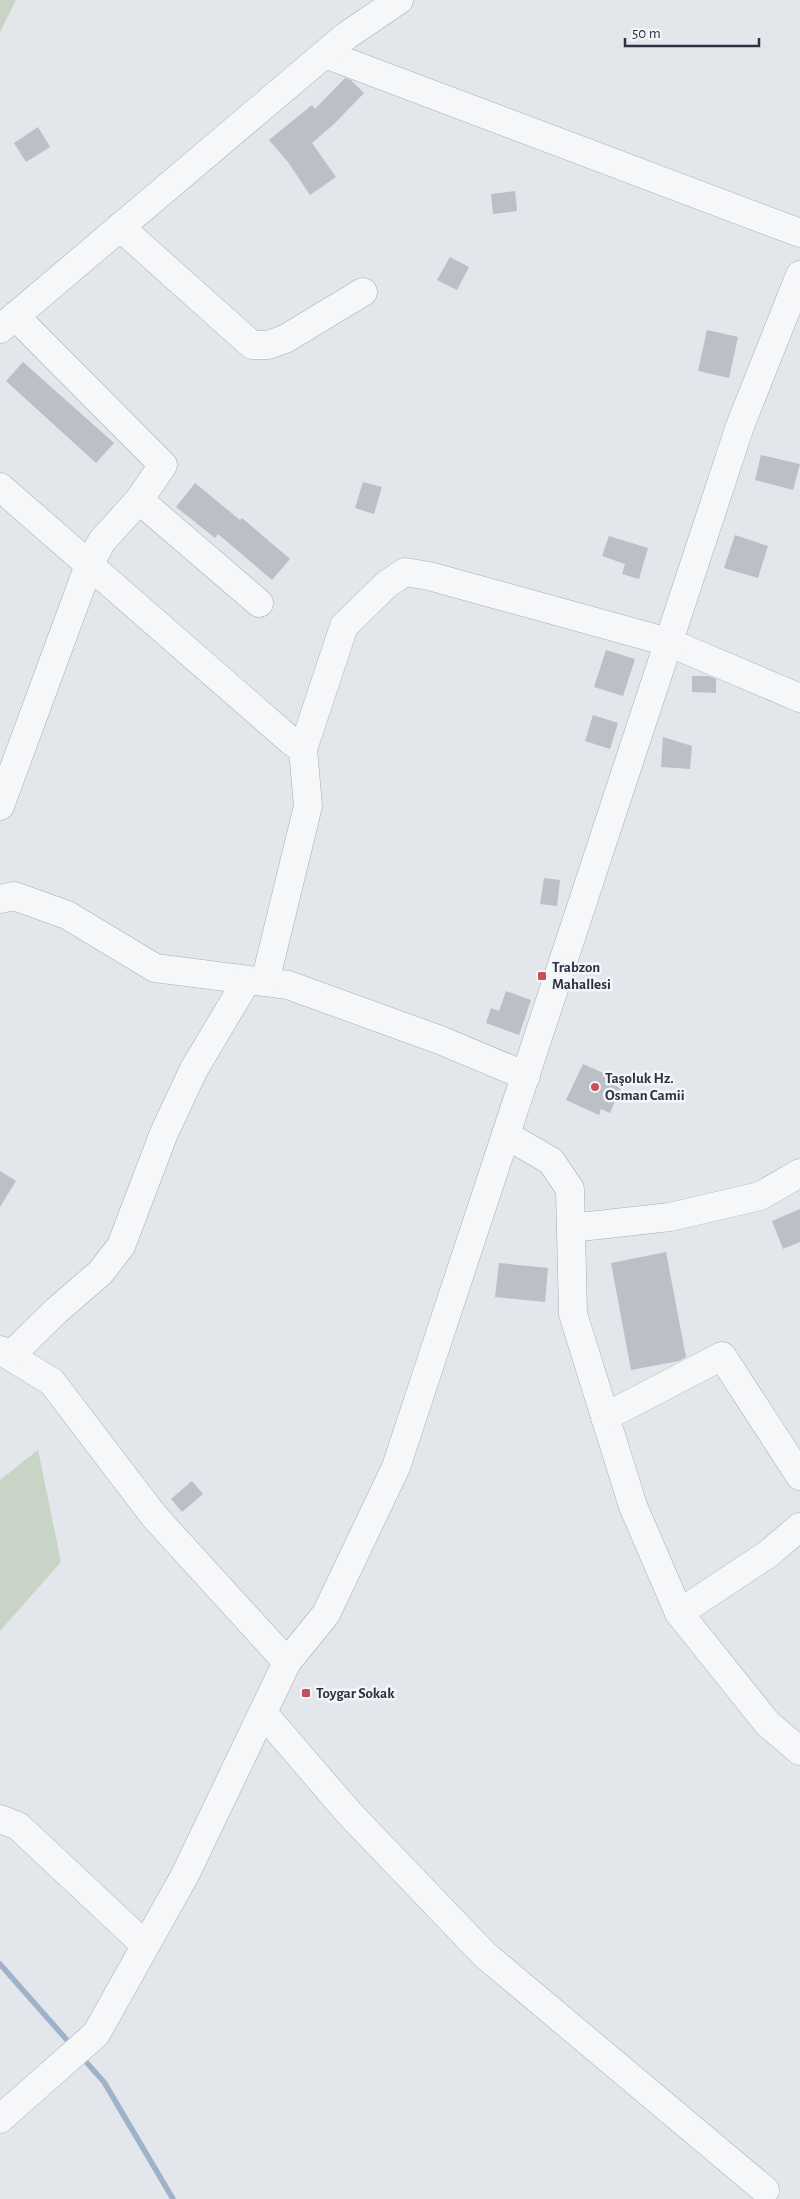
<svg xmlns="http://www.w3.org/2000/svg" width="800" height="2199" viewBox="0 0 800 2199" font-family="'Alegreya Sans',sans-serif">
<rect width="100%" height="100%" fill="#e3e6eb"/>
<!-- green -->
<g fill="#c8d4c5">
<polygon points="0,0 16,0 0,32"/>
<polygon points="38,1450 61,1562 0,1631 0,1480"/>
</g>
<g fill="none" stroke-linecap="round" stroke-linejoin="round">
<!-- stream -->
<g stroke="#a0b2c9" stroke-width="5.5">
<polyline points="0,1964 66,2039"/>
<polyline points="87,2063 104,2082 173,2199"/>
</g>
</g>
<!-- building -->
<g fill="#babfc8">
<polygon points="345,78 351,80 364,93 334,124 312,143 336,177 310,195 288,162 269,140 312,105 315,109"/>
<polygon points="38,127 50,147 26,162 14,143"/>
<polygon points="515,191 517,211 493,214 491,194"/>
<polygon points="450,257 469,267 457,290 437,280"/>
<polygon points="707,330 738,337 729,378 698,371"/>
<polygon points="23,362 114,443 96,463 6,381"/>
<polygon points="761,455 800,464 793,490 755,480"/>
<polygon points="363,482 382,487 374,514 355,508"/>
<polygon points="195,483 240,520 242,518 290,559 272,580 218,534 215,538 176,507"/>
<polygon points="735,535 768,546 758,578 724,568"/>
<polygon points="609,536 648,548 639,579 622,574 625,564 602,556"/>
<polygon points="606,650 635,659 623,696 594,687"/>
<polygon points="692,676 709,676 716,679 716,693 692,692"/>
<polygon points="593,715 618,723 610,749 585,741"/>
<polygon points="663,737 692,746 690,769 661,767"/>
<polygon points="544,878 560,880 557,906 540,904"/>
<polygon points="506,991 531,1000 519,1035 486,1023 491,1008 499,1011"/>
<polygon points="583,1064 617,1079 614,1085 621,1088 610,1113 601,1109 599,1115 566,1100"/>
<polygon points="0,1171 16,1181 0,1207"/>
<polygon points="800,1209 800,1242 783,1249 772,1221"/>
<polygon points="666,1252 686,1357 679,1361 631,1370 611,1263"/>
<polygon points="499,1263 548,1268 545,1302 495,1297"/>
<polygon points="192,1481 203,1494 182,1512 171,1499"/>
</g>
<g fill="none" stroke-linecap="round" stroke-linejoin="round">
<!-- minor casing -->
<g stroke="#a8adb5" stroke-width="29">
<g id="minor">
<polyline points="325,54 800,233"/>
<polyline points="120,227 252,345 268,345 285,339 363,292"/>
<polyline points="15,316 163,465 139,500 259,603"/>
<polyline points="0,329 346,36 399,0"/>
<polyline points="0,487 291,741 303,749"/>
<polyline points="0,806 89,565 102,541 139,500"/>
<polyline points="0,899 14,896 67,915 155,968 288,985 440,1040 526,1076"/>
<polyline points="265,982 308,806 303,749 344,626 387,584 405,572 429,576 668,642 800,698"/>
<polyline points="506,1135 551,1161 570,1189 573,1314 633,1506 679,1613 768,1724 800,1751"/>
<polyline points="571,1228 670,1217 760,1196 800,1173"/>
<polyline points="0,1350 52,1382 154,1516 287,1662"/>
<polyline points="10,1356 56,1311 100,1273 121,1246 164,1133 194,1069 247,980"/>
<polyline points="605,1417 722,1356 800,1476"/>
<polyline points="679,1613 768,1554 800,1527"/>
<polyline points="263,1713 349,1813 485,1955 765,2190"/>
<polyline points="0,1819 18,1826 145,1945"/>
<polyline points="0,2119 96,2034 185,1875 287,1662 326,1614 396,1467 740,426 800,275"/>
</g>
</g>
<!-- minor -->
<use href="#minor" stroke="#f6f7f9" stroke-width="28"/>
</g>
<!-- markers -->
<g fill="#ca4e5a" stroke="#f3f5f8" stroke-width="2">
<rect x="537" y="971" width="10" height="10" rx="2.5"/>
<circle cx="595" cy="1087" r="5"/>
<rect x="301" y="1688" width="10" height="10" rx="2.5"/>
</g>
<g text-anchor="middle" stroke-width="5" stroke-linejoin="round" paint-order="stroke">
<!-- poi labels -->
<g font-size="15" font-weight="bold" fill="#2b3343" stroke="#f3f5f8" text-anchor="start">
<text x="552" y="972">Trabzon<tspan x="552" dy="17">Mahallesi</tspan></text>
<text x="605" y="1083">Taşoluk Hz.<tspan x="605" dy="17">Osman Camii</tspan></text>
<text x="316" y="1698">Toygar Sokak</text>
</g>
</g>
<!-- scale -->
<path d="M625 38v8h134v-8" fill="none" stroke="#2b3343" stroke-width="2.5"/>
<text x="632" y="38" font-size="15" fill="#2b3343" stroke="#f3f5f8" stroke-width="4" paint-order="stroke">50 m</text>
</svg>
